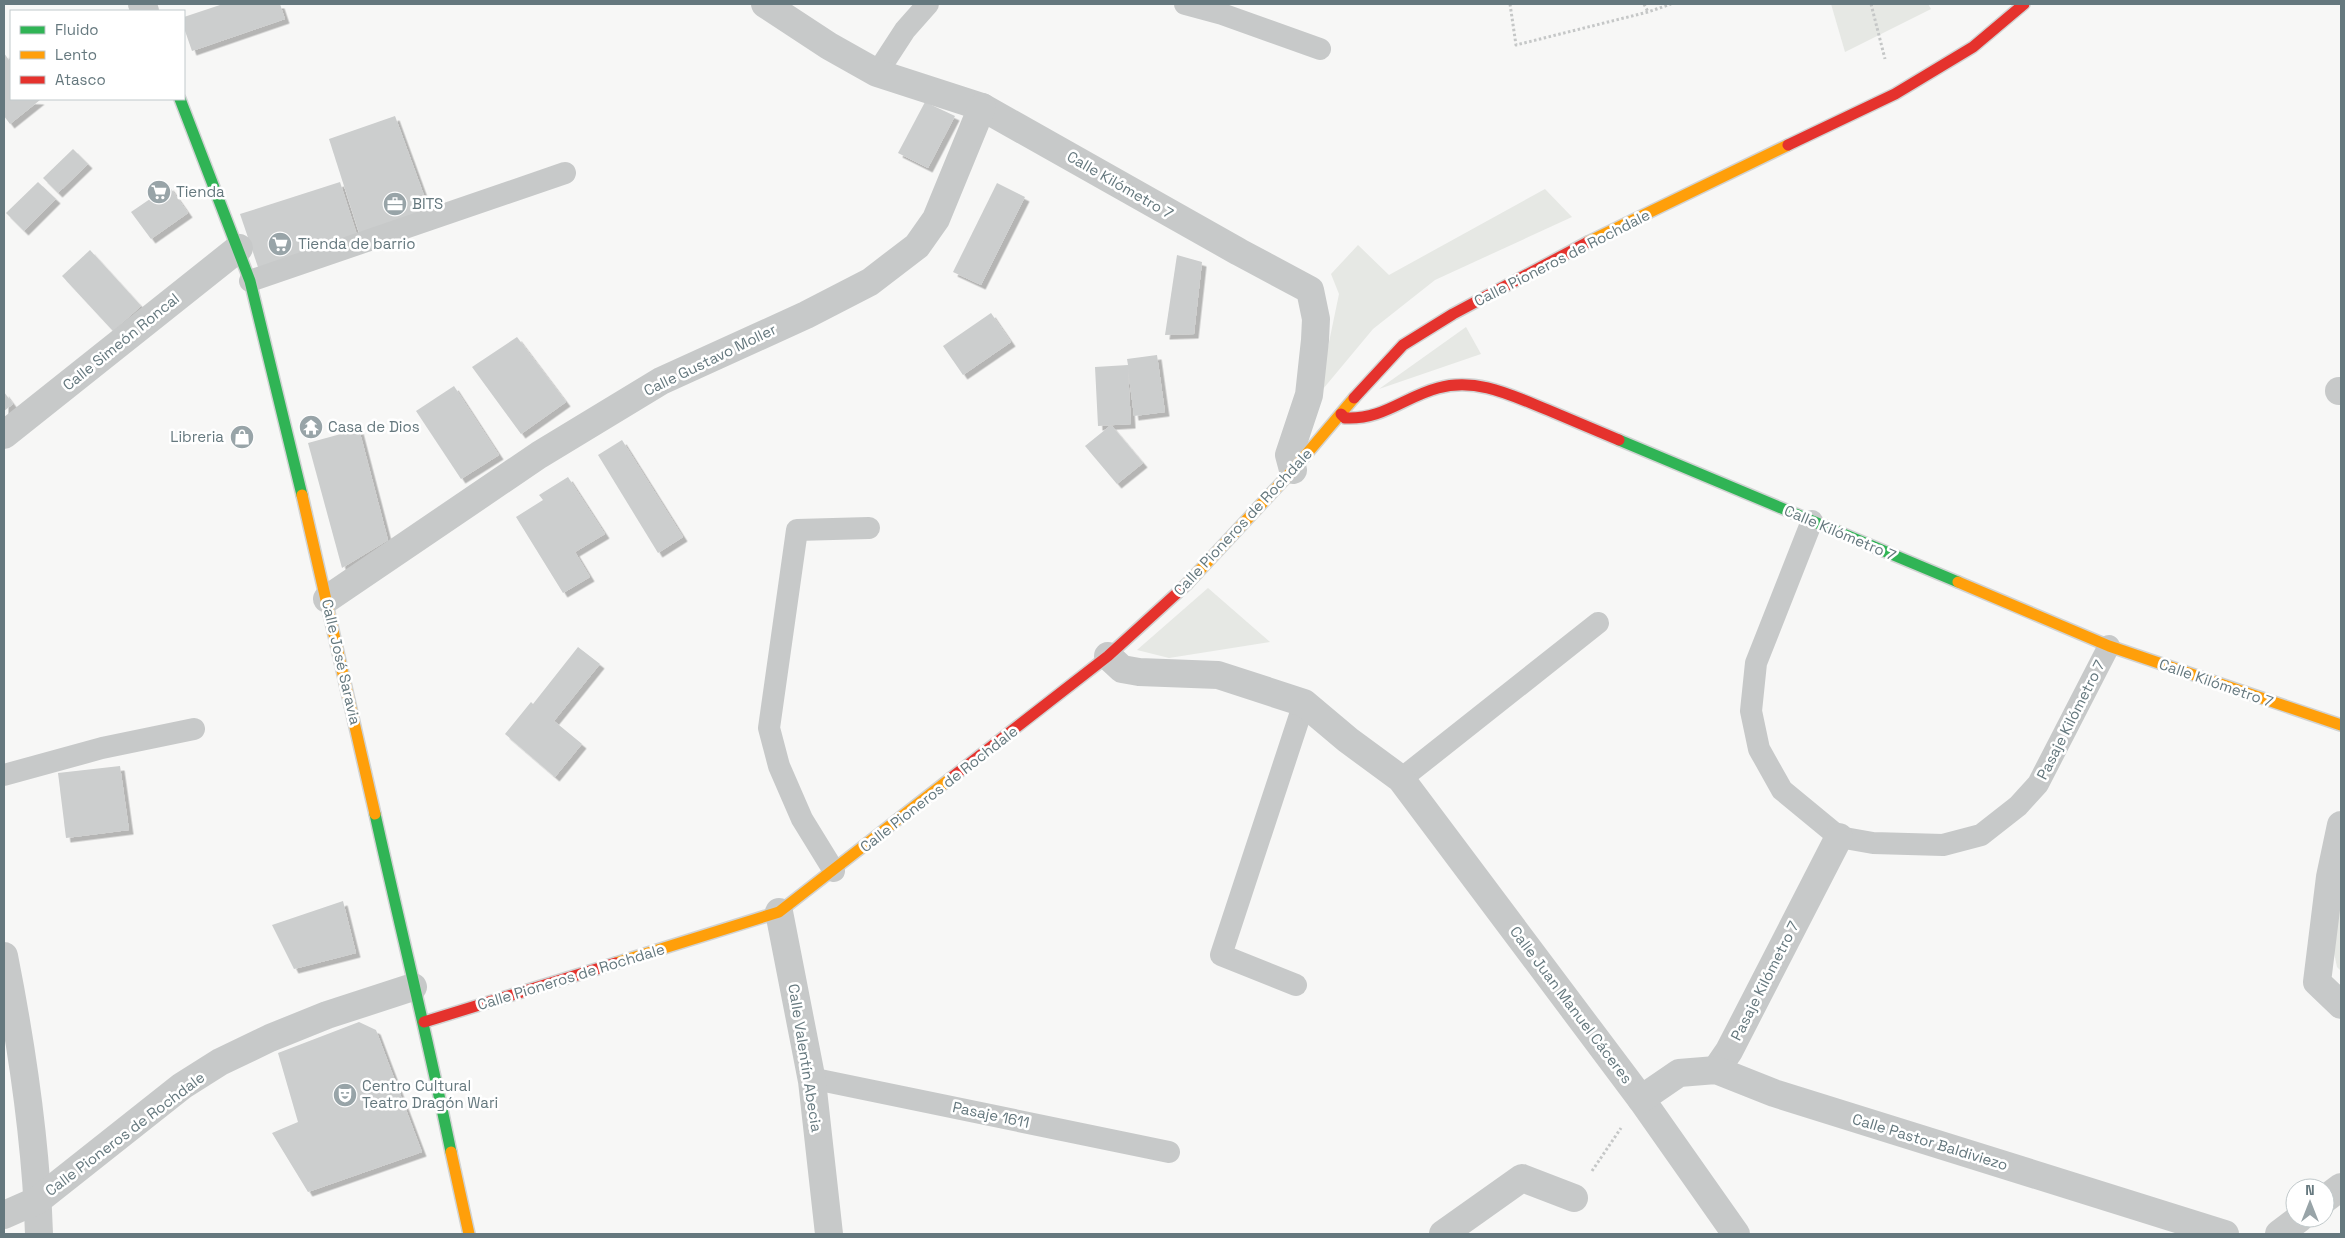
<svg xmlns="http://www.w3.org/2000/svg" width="2345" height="1238" viewBox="0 0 2345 1238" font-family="'Space Grotesk',sans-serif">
<defs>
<filter id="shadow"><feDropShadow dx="4.5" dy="4.5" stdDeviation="0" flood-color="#0004"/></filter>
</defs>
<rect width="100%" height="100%" fill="#f7f7f6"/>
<!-- green -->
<g fill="#e6e8e4">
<polygon points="1831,4 1928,4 1931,9 1845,52"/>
<polygon points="1545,189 1572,217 1435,280 1373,329 1318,395 1339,294 1331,274 1358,245 1389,275"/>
<polygon points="1466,327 1481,354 1379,389"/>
<polygon points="1208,588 1270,642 1169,658 1137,650"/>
<polygon points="2341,848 2341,971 2337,967 2322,896"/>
</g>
<!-- building -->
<g fill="#cccece" filter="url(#shadow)">
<polygon points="223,4 280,4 285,19 192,51 184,28 184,17"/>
<polygon points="4,53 11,63 11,99 40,100 10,124 4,116"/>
<polygon points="925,102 955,116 928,168 898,153"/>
<polygon points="395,116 429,209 359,233 329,139"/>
<polygon points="73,149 88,164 58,193 43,178"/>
<polygon points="38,182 56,199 24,231 6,213"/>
<polygon points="340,182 358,238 259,270 240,214"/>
<polygon points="997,183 1025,197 981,285 953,272"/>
<polygon points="169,186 188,213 151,239 131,212"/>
<polygon points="90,250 141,306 113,331 62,276"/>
<polygon points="1177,255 1202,262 1194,334 1165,335"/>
<polygon points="991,313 1011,342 963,375 943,346"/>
<polygon points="517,337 566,402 521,434 472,367"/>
<polygon points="1157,355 1165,412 1134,416 1128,369 1131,424 1098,426 1095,367 1128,365 1127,359"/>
<polygon points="454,386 499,455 461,479 416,411"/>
<polygon points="4,392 13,404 4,411"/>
<polygon points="1111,425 1143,463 1117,484 1085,446"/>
<polygon points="359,429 388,540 342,568 308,443"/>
<polygon points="622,440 683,537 658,553 598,455"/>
<polygon points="568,477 605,534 575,552 590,577 563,593 516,517 543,500 539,495"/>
<polygon points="578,647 600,664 554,721 582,744 555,777 505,734 531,702 533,704"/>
<polygon points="120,766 129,830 66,838 58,773"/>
<polygon points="343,901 356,953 294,969 272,925"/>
<polygon points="359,1022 376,1030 422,1152 308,1192 272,1133 298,1122 278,1053"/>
</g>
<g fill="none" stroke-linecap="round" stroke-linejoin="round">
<!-- fast casing -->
<g stroke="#d1d3d3" stroke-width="14">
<g id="fast">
<polyline points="180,99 250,281 302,495"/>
<polyline points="1619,440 1958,582"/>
<path d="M375,814C400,927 428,1039 451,1152"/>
</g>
</g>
<!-- slow casing -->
<g stroke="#d1d3d3" stroke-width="14">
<g id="slow">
<polyline points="1588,242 1788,145"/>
<polyline points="302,495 375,814"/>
<polyline points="1958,582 2109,646 2341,725"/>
<polyline points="1187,584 1293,470 1354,398"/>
<polyline points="616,963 779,912 951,778"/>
<polyline points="451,1152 469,1234"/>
</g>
</g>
<!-- jam casing -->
<g stroke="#d1d3d3" stroke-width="14">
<g id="jam">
<polyline points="1788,145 1895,94 1973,47 2024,4"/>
<polyline points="1354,398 1403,345 1453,314 1588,242"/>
<path d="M1341,414L1345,418C1383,420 1404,397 1438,388C1477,377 1513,396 1548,410C1572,420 1595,430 1619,440"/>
<polyline points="951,778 1108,656 1187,584"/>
<polyline points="424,1022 616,963"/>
</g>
</g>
<!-- path -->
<g stroke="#c5c7c7" stroke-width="3" stroke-dasharray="2.5 2.5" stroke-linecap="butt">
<polyline points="1510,4 1516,45 1648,12 1671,4"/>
<polyline points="1644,4 1648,12"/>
<polyline points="1871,4 1885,59"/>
<polyline points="1592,1171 1621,1128"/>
</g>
<!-- lane -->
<g stroke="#c7c9c9" stroke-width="22">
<polyline points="1185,4 1222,14 1320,49"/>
<polyline points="877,73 905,30 928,4"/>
<polyline points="250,281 565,173"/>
<polyline points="1812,521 1756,663 1751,711 1759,749 1782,790 1839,837 1873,843 1943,845 1981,835 2018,806 2038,784 2109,646"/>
<polyline points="4,775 102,748 194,729"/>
<polyline points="1401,779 1598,623"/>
<polyline points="834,871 802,819 779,766 769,728 797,530 869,528"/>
<polyline points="1296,985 1221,955 1304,703"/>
<polyline points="812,1081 820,1080 1169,1152"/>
</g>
<!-- street -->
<g stroke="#c7c9c9" stroke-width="28">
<polyline points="142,4 145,11"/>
<polyline points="765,4 829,46 877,73 982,107 1239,252 1310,290 1316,319 1315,340 1309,395 1289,455 1293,470"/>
<polyline points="2339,391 2341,391"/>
<polyline points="4,435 239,248"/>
<polyline points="327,599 539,455 661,381 806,315 870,282 917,246 936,219 982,107"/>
<polyline points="1108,656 1122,669 1139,672 1218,675 1304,703 1348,740 1401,779 1641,1099 1736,1234"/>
<polyline points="2341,825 2330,877 2317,982 2341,1005"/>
<polyline points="779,912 812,1081 829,1234"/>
<path d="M4,956C22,1047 36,1141 39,1234"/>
<polyline points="1716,1070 1729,1051 1839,837"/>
<polyline points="1641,1099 1679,1073 1716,1070 1774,1093 2225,1234"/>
<polyline points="2325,1199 2341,1187"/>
<polyline points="4,1215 38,1200 182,1086 220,1062 270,1038 327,1015 413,987"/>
<polyline points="1443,1234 1522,1178 1574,1198"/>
<polyline points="2279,1234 2300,1218"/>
</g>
<!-- fast -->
<use href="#fast" stroke="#30b455" stroke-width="11"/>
<!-- slow -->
<use href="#slow" stroke="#ff9f0a" stroke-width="11"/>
<!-- jam -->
<use href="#jam" stroke="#e5322d" stroke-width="11"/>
</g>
<!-- icons -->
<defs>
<g id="supermarket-disc" transform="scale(1.25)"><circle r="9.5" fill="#98a4a8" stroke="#fff"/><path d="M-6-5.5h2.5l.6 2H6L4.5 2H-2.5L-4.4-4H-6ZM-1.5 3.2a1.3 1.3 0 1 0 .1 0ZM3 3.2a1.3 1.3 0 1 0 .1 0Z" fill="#fff"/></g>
<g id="office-disc" transform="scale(1.25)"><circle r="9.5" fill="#98a4a8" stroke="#fff"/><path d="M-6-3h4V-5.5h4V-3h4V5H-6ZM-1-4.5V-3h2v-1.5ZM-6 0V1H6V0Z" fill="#fff"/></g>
<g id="temple-disc" transform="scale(1.25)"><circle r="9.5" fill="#98a4a8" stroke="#fff"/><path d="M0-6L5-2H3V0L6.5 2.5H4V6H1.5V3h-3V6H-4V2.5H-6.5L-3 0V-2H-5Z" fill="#fff"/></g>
<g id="shop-disc" transform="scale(1.25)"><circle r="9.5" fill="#98a4a8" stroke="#fff"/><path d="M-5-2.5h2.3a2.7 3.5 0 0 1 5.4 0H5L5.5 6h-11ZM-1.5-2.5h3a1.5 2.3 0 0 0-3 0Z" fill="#fff"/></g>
<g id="theatre-disc" transform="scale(1.25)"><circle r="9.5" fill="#98a4a8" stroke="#fff"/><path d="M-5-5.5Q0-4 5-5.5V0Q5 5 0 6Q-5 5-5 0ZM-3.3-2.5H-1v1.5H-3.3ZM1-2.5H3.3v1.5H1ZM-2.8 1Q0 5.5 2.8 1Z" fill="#fff"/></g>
</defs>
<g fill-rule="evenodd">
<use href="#supermarket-disc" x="159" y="192"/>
<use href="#office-disc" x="395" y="204"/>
<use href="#supermarket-disc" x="280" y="244"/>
<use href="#temple-disc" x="311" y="427"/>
<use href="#shop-disc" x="242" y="437"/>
<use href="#theatre-disc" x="345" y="1095"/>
</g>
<g text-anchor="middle" stroke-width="5" stroke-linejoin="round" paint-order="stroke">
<!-- street labels -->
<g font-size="15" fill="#65787e" stroke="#fff">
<text transform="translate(1120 185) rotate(30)" y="5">Calle Kilómetro 7</text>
<text transform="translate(1562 258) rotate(-27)" y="5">Calle Pioneros de Rochdale</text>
<text transform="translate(121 342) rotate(-39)" y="5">Calle Simeón Roncal</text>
<text transform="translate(710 360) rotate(-26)" y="5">Calle Gustavo Moller</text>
<text transform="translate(1243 522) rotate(-47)" y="5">Calle Pioneros de Rochdale</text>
<text transform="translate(1840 533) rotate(23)" y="5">Calle Kilómetro 7</text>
<text transform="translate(341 662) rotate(77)" y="5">Calle José Saravia</text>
<text transform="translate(2216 683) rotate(19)" y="5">Calle Kilómetro 7</text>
<text transform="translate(2071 720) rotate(-63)" y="5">Pasaje Kilómetro 7</text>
<text transform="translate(939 789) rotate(-38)" y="5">Calle Pioneros de Rochdale</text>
<text transform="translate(571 977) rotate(-17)" y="5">Calle Pioneros de Rochdale</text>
<text transform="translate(1765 981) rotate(-63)" y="5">Pasaje Kilómetro 7</text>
<text transform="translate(1571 1005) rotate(53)" y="5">Calle Juan Manuel Cáceres</text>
<text transform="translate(805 1058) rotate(81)" y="5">Calle Valentín Abecia</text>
<text transform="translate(991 1115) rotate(12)" y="5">Pasaje 1611</text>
<text transform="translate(125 1134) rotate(-37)" y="5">Calle Pioneros de Rochdale</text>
<text transform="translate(1930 1142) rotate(17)" y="5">Calle Pastor Baldiviezo</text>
</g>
<!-- poi labels -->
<g font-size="15" fill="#65787e" stroke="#fff" text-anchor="start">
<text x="176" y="197">Tienda</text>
<text x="412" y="209">BITS</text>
<text x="298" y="249">Tienda de barrio</text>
<text x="328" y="432">Casa de Dios</text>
<text x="224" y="442" text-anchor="end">Libreria</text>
<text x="362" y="1091">Centro Cultural<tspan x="362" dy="17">Teatro Dragón Wari</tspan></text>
</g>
</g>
<!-- border -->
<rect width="2345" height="1238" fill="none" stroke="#65787e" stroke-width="10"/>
<!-- legend -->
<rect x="10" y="10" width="175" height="90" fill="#ffffff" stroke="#c1c9cb"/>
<rect x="20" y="26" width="25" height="8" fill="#30b455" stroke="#c1c9cb"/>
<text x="55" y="35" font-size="15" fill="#65787e">Fluido</text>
<rect x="20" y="51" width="25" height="8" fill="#ff9f0a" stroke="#c1c9cb"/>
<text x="55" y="60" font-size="15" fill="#65787e">Lento</text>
<rect x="20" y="76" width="25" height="8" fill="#e5322d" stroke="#c1c9cb"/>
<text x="55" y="85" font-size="15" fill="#65787e">Atasco</text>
<!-- north arrow -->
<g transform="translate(2310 1203)"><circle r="24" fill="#ffffff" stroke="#c1c9cb"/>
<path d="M0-4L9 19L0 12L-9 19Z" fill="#98a4a8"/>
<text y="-8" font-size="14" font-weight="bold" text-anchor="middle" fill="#65787e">N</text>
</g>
</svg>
